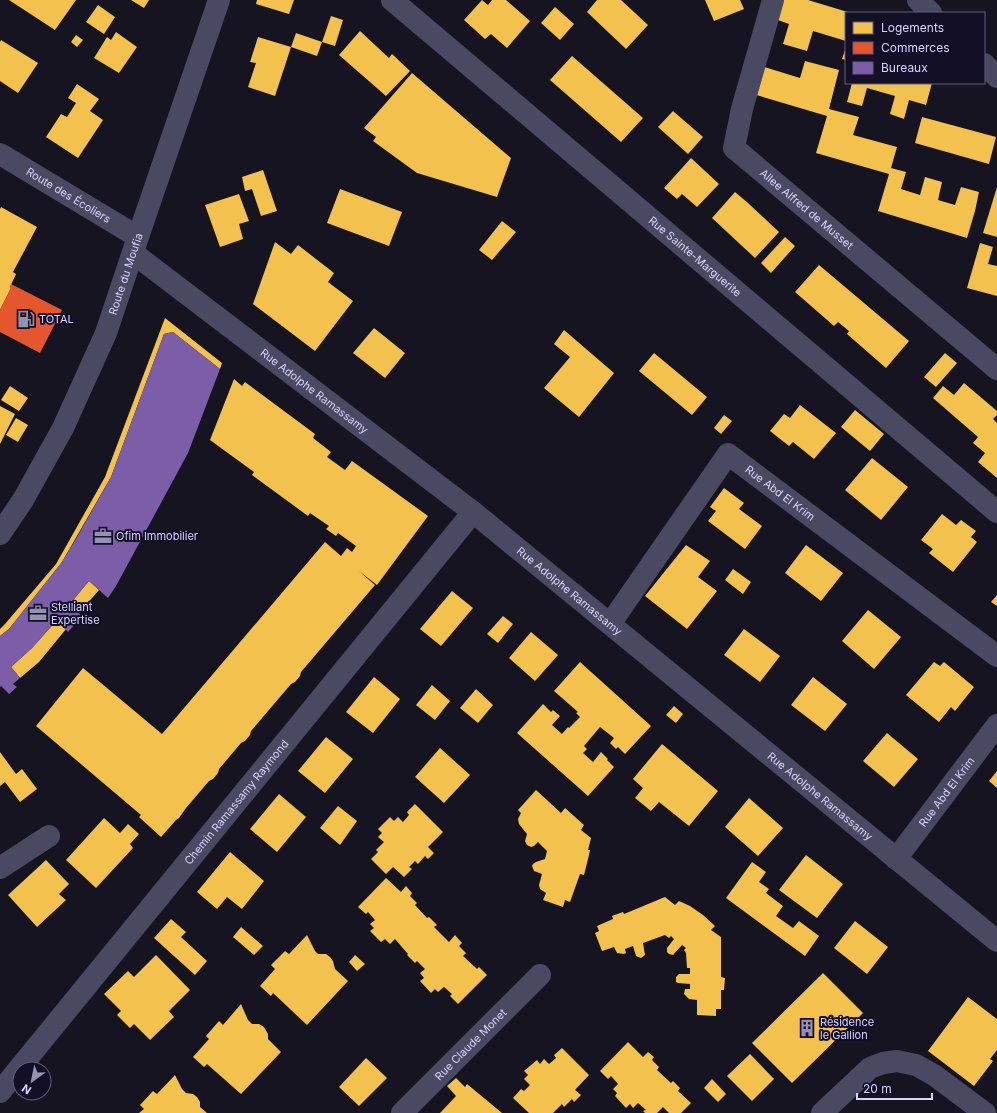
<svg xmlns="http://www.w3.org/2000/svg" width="997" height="1113" viewBox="0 0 997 1113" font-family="Inter,sans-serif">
<rect width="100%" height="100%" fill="#161421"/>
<!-- homes -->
<g fill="#f2c14e">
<polygon points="9,0 76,0 55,30"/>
<polygon points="131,0 149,0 144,8"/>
<polygon points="257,0 294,0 289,14 256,4"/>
<polygon points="482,0 488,5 492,0 506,0 530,21 507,48 491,34 485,39 464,20"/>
<polygon points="597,0 621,0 648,25 626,49 587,12"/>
<polygon points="705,0 740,0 744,9 714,21"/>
<polygon points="780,0 808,0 851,13 846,13 846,41 813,31 807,51 783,44 789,24 775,19"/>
<polygon points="98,5 115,17 104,34 86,22"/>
<polygon points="555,7 574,24 560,40 541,23"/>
<polygon points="331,16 343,20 335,46 322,42 317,56 291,47 296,33 322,42"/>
<polygon points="360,31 389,58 392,54 410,71 386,96 339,55"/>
<polygon points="116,32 137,47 119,73 94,58 107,37 111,40"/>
<polygon points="76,35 83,40 77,47 71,42"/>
<polygon points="258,37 291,47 275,96 248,87 256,63 250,62"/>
<polygon points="1,40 38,63 18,93 0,81 0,42"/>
<polygon points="846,47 846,60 842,59"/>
<polygon points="572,56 643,118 621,142 550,80"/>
<polygon points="805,61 839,70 829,109 859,117 853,135 897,147 891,168 906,172 901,189 920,195 925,177 942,182 938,200 955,205 961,187 979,192 975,211 967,238 878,211 889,174 816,153 827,116 753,94 761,66 800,78"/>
<polygon points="412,73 511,158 497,197 417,173 373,141 376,137 364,128"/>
<polygon points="852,83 932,83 926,105 909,100 904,119 890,114 895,96 867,88 862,106 847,102"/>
<polygon points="77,84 99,99 90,111 103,120 78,158 46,137 61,114 67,117 76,103 68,98"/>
<polygon points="673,111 703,137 688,154 658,127"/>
<polygon points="922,117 996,137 989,164 915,143"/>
<polygon points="691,158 719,184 697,207 682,194 677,199 664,188"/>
<polygon points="263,170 277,211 261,216 252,189 245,191 242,177"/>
<polygon points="997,187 997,237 983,233"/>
<polygon points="340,189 402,212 389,246 327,223"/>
<polygon points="735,192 748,203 779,232 755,258 712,218"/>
<polygon points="239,194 249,221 239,224 243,239 220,247 205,205"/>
<polygon points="1,207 37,227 13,272 16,274 10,287 11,288 0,310 0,209"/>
<polygon points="502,221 516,232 492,260 479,250"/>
<polygon points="785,237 795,246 771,273 761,263"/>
<polygon points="275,242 291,254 298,245 334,273 328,282 353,301 315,351 253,304"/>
<polygon points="980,243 993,247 988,264 997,266 997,296 967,288"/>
<polygon points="819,265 909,341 886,368 847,334 849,331 838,322 834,326 795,292"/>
<polygon points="165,318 222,363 220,369 173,332 164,334 111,477 62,562 9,629 0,636 0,629 5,624 56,564 105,477"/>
<polygon points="374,328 405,353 385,378 353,353"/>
<polygon points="564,330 614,373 579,417 544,388 570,357 554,344"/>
<polygon points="654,353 707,397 692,415 639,371"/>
<polygon points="945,353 957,363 936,387 924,377"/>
<polygon points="234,379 242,386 245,382 315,434 313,438 331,452 327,457 345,470 352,461 428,516 377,585 359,571 375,585 301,672 300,676 295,682 291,684 251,731 250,735 245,741 241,743 219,769 218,773 213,779 209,781 186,808 179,818 176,820 161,837 139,817 141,815 36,726 83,668 162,734 325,542 341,556 347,548 352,552 356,546 338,533 336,536 326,529 329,526 310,513 308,516 252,475 254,472 210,440"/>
<polygon points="964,383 997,411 997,415 993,419 997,423 997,478 978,462 985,453 973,443 978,437 933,398 943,386 954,395"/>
<polygon points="10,386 28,398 19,411 1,400"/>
<polygon points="800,405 836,433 814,459 793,442 789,446 770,431 784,414 790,418"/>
<polygon points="0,406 15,414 0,444"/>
<polygon points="855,410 884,434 870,451 841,427"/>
<polygon points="724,415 732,421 721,434 714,428"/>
<polygon points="16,418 28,425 18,442 6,435"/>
<polygon points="872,458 908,487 881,520 845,490"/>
<polygon points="724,488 744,503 739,509 762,526 745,549 708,521 716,511 710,507"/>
<polygon points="942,514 956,525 961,520 976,531 971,537 977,542 953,572 929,553 933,549 921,540"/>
<polygon points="686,545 710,561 698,577 717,591 687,629 645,596"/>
<polygon points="806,545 843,573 821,601 785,573"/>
<polygon points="733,569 751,582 743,594 725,580"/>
<polygon points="89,581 99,590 79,613 69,605"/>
<polygon points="452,591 473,608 441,646 420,629"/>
<polygon points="997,595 997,606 991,602"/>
<polygon points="868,610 901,637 874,669 842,641"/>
<polygon points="503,616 513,624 498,643 487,634"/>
<polygon points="57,620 66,629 39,662 20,678 11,667 32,648"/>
<polygon points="744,629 780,656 760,682 724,655"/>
<polygon points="531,632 558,655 535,681 509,658"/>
<polygon points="580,662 651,726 625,754 618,747 616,749 610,743 614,738 600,727 584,746 587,749 583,753 593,762 601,752 608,759 607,760 614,767 588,796 517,733 543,704 551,712 553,710 560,716 552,725 562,734 568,727 569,728 580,717 576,713 578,712 554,691"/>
<polygon points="934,662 940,666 944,662 974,687 955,711 951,707 939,722 906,695"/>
<polygon points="374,677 400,699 373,733 346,712"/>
<polygon points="813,677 847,704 825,731 791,705"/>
<polygon points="432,685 450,701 435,720 416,705"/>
<polygon points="476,689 493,705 478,723 460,708"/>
<polygon points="674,706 683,714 676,723 666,715"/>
<polygon points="887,733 918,759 894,787 863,761"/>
<polygon points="326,737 353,759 325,793 298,771"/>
<polygon points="662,744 718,791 689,826 659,802 651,811 635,798 643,788 633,779"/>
<polygon points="440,748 470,775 444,803 415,777"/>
<polygon points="0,752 16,774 22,769 37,789 20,802 5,782 0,786"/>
<polygon points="997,771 997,788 989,781"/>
<polygon points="536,790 561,813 565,808 584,825 581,830 591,838 588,850 590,850 589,855 584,875 580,874 570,902 565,900 563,907 543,900 546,893 540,889 539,885 542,874 534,871 532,866 533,864 536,862 545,859 547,851 538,842 534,846 531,847 527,845 525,841 527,834 519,824 518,819 521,813 518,810"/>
<polygon points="279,794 306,817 277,852 250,829"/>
<polygon points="749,798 783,828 758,856 725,827"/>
<polygon points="415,804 443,832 428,847 434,853 428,859 425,856 418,864 415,861 409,867 412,869 404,877 393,867 386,874 371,859 378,852 376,850 384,842 378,837 382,833 378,829 390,817 394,821 398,817 403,822 409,815 407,812"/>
<polygon points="338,806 357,821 340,845 320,828"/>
<polygon points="104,818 120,833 128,824 139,834 130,844 133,848 96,888 66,860"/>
<polygon points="230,852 264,881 242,909 227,897 217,909 197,892"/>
<polygon points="806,855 843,884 817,918 779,890"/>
<polygon points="46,860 69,884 59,894 66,900 37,927 8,895"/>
<polygon points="752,862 766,872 759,882 769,889 766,893 783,906 776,916 793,928 799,921 819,936 805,956 726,898"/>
<polygon points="386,878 401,892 406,886 412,893 410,896 417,903 415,905 427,918 429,917 437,925 434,927 449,942 455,935 462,943 459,946 466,953 463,956 477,969 479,967 487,975 458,1004 450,996 452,994 444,987 438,992 435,989 431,993 420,981 424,978 420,973 425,969 417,961 415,963 407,955 408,954 395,939 390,944 385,939 381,942 370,931 374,928 370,924 375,920 368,912 366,914 358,907"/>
<polygon points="665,897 675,905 679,901 690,906 703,915 715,926 711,930 721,937 721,977 725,978 724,990 721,990 721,1009 716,1009 716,1016 697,1015 697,1000 689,999 684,994 685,989 690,989 690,984 678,983 676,982 676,977 679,974 690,974 690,968 687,968 686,953 684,950 686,948 682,945 673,955 669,954 667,952 667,948 674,939 671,936 669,938 665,935 643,943 645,955 641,958 636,956 633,946 625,949 626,953 624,954 617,953 614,947 602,951 595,933 599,931 597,926 613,919 612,916 623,912 624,914"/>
<polygon points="171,919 186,932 181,937 207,961 195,975 154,938"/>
<polygon points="855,921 888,947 867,974 834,948"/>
<polygon points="241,927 263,946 254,955 233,937"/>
<polygon points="307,935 315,951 318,954 326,954 330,957 333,961 335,969 348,981 307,1025 273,993 271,996 260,986 275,969 271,965 285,951 289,954"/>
<polygon points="156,955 190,990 169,1011 174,1017 150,1040 134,1024 130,1028 117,1015 121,1011 104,994 128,971 134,977"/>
<polygon points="355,955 365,964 357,971 349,962"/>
<polygon points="823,973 863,1013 792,1083 752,1043"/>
<polygon points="968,997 997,1019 997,1050 990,1059 993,1061 974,1086 928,1051"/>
<polygon points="241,1004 248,1020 252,1024 259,1024 264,1027 268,1034 268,1039 281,1052 241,1094 207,1064 204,1067 193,1057 209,1039 206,1036 219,1021 223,1025"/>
<polygon points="628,1042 643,1057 648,1052 654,1057 652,1060 659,1067 657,1070 671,1083 673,1081 680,1088 678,1091 691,1103 681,1113 669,1113 663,1107 657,1113 645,1113 643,1111 646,1110 638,1103 633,1108 630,1104 626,1108 615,1096 617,1093 613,1089 618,1084 611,1076 608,1079 600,1071"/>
<polygon points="562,1048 589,1075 575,1090 581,1095 574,1102 572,1099 564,1107 562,1104 553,1113 529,1113 513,1098 521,1089 524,1091 530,1085 524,1079 528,1075 524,1071 537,1060 540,1064 544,1059 549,1064 556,1058 554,1055"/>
<polygon points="750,1054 774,1079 752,1101 727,1076"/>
<polygon points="366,1058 387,1078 359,1106 339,1087"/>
<polygon points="175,1075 182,1089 186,1093 193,1094 197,1097 200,1102 200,1107 207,1113 139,1113 144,1109 140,1105 153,1091 157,1094"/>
<polygon points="456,1078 465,1087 467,1084 502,1113 440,1113 456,1096 447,1086"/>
<polygon points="712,1079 726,1094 718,1102 704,1088"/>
</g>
<!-- shops -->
<polygon fill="#e4572e" points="11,284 62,310 40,353 0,332 0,310 11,288 10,287"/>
<!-- offices -->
<polygon fill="#7b5ea7" points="173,332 220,369 188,453 116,586 108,598 89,581 69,605 82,616 68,632 57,620 32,648 11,667 20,678 13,684 17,687 9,694 1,686 0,687 0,636 9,629 62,562 76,539 111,477 164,334"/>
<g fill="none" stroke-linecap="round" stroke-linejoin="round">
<!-- minor -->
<g stroke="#4a4962" stroke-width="22">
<path id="s1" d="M392,0L997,512"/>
<path id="s2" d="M773,0L742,109L734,148L997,369"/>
<polyline points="918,0 931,13"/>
<polyline points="984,64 997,77"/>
<path id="s3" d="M0,154L138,237"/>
<path id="s4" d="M133,253L473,512L997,941"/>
<path id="s5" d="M0,534L23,500L63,428L106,333L138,237L219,0"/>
<path id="s6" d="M610,624L728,454L997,656"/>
<path id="s7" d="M896,859L997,725"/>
<polyline points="0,868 49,836"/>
<path id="s8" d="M0,1092L473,512"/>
<path id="s9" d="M402,1113L540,975"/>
<polyline points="822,1113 870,1068 883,1063 897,1061 916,1065 934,1075 985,1113"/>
</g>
</g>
<!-- icons -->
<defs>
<g id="fuel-bare" transform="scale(1.38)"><path d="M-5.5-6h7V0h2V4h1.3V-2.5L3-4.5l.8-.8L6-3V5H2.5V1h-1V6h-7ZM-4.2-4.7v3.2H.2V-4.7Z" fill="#9591b1" stroke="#130f26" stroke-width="2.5" paint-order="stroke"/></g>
<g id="office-bare" transform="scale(1.38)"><path d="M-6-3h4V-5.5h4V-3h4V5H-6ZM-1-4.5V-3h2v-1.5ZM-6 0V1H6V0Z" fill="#9591b1" stroke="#130f26" stroke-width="2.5" paint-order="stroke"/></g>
<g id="building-bare" transform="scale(1.38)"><path d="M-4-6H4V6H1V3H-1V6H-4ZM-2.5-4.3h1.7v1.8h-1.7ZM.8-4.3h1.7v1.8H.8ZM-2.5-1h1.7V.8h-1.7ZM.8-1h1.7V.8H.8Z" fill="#9591b1" stroke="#130f26" stroke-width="2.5" paint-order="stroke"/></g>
</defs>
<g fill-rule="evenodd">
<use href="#fuel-bare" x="26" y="319"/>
<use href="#office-bare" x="103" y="536"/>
<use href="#office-bare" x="38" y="613"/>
<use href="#building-bare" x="807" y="1028"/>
</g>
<g text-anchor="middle" stroke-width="4" stroke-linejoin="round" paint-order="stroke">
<!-- street labels -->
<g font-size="11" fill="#d9d4ff" stroke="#130f26">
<text dy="4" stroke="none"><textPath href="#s3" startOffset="80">Route des Écoliers</textPath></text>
<text dy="4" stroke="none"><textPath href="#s2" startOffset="248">Allee Alfred de Musset</textPath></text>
<text dy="4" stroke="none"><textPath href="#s1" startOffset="397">Rue Sainte-Marguerite</textPath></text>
<text dy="4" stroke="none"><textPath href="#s5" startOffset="290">Route du Moufia</textPath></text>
<text dy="4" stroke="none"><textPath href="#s4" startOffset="228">Rue Adolphe Ramassamy</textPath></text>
<text dy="4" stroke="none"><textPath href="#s6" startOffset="272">Rue Abd El Krim</textPath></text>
<text dy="4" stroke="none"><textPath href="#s4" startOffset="552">Rue Adolphe Ramassamy</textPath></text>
<text dy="4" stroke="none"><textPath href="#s7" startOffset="84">Rue Abd El Krim</textPath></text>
<text dy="4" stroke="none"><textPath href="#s4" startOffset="876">Rue Adolphe Ramassamy</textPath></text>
<text dy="4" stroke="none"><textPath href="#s8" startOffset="374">Chemin Ramassamy Raymond</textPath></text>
<text dy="4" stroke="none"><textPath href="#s9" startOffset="97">Rue Claude Monet</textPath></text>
</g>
<!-- poi labels -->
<g font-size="11" fill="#d9d4ff" stroke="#130f26" text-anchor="start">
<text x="39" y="323">TOTAL</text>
<text x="116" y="540">Ofim Immobilier</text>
<text x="51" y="611">Stelliant<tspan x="51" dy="13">Expertise</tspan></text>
<text x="820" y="1026">Résidence<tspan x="820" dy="13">le Gallion</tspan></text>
</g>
</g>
<!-- legend -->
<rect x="845" y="12" width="140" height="72" fill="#130f26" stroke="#625e7d"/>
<rect x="853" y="22" width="20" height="12" fill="#f2c14e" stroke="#625e7d"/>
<text x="881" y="32" font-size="12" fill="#d9d4ff">Logements</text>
<rect x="853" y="42" width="20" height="12" fill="#e4572e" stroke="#625e7d"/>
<text x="881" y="52" font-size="12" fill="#d9d4ff">Commerces</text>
<rect x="853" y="62" width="20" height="12" fill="#7b5ea7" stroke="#625e7d"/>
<text x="881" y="72" font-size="12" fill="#d9d4ff">Bureaux</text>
<!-- north arrow -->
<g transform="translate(32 1081) rotate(213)"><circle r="19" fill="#130f26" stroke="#625e7d"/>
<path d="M0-3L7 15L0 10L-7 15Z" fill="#9591b1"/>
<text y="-6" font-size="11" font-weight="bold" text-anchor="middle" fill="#d9d4ff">N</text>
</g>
<!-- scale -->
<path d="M857 1093v6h75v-6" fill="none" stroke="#d9d4ff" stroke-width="2"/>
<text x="863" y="1093" font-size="12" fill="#d9d4ff" stroke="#130f26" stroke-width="3" paint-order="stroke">20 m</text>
</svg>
